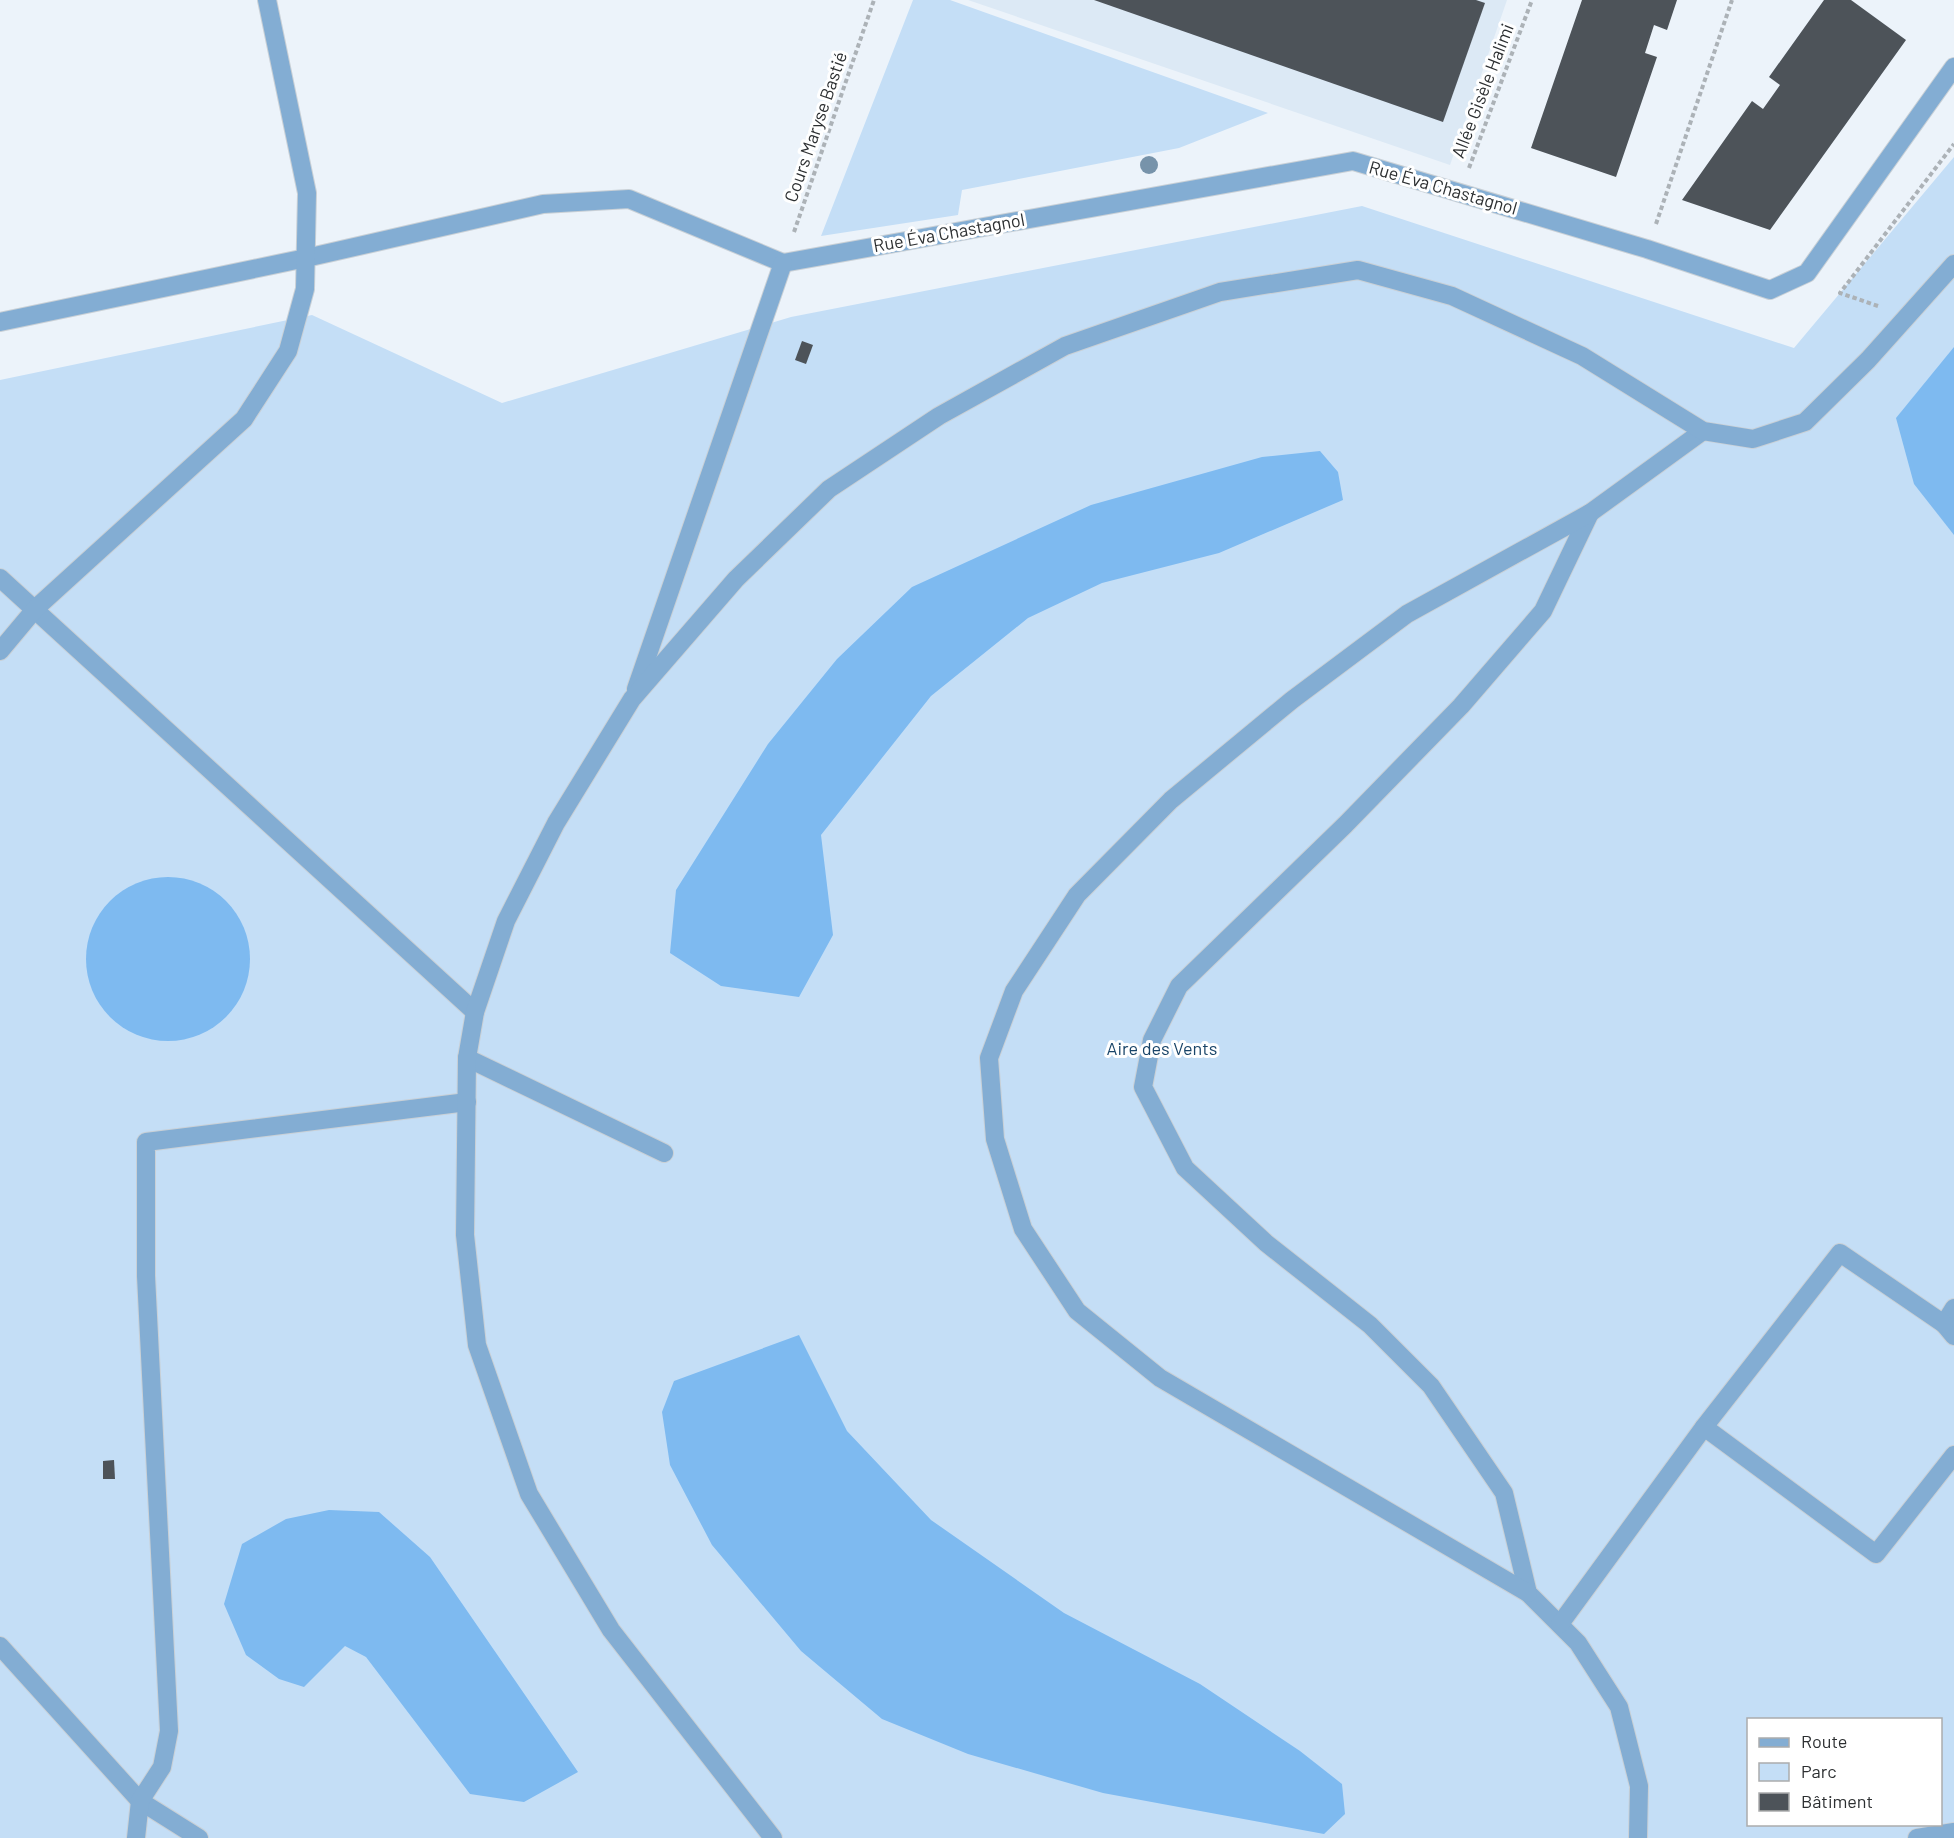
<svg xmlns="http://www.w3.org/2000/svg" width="1954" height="1838" viewBox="0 0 1954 1838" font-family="Barlow,sans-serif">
<rect width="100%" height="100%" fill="#ecf3fa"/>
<!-- built -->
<polygon fill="#dce9f5" points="968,0 1507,0 1450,165"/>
<!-- green -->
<g fill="#c4def6" fill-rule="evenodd">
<polygon points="913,0 950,0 1268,113 1179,148 962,190 958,215 821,236"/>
<path d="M1954,157V1838H0V380L312,315L502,403L791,317L1362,206L1794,348ZM1748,1720H1940V1824H1748Z"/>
</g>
<!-- forest -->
<g fill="#7ebaf0">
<polygon points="1954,347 1954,535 1914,484 1896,418"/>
<polygon points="1320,451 1338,472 1343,500 1219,553 1102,583 1028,618 931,696 821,835 833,935 799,997 721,986 670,953 676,890 768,744 837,659 912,587 1091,505 1262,457"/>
<circle cx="168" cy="959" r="82"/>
<polygon points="799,1335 847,1431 931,1520 1064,1613 1200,1684 1300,1751 1342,1784 1345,1814 1324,1834 1103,1793 968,1754 882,1719 801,1651 712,1545 670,1465 662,1412 674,1381"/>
<polygon points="329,1510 379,1512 430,1557 578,1772 524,1802 470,1794 366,1657 345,1646 304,1687 279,1679 246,1655 224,1604 242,1544 286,1519"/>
</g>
<!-- building -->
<g fill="#4d5359">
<polygon points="1094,0 1476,0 1485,3 1443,122"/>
<polygon points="1582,0 1677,0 1667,30 1654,25 1645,53 1657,57 1616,177 1531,148"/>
<polygon points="1824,0 1851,0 1906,40 1770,230 1682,200 1752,101 1763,109 1780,85 1769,77"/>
<polygon points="802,341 813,345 806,364 795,360"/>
<polygon points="114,1460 115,1479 103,1479 103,1461"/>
</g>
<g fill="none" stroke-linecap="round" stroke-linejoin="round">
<!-- minor casing -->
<g stroke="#c9d0d6" stroke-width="20">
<g id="minor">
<polyline points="783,263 1353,161 1647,249 1770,290 1807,273 1954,67"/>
<polyline points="0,322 306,258 543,204 629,199 783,263"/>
<polyline points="1590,513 1543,611 1461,706 1345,825 1179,986 1152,1040 1143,1087 1185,1168 1266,1243 1370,1325 1431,1386 1504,1493 1528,1593 1578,1643 1619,1707 1639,1786 1638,1838"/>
<polyline points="0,578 475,1012"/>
<polyline points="0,651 36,608 244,419 288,351 305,289 307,193 267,0"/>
<polyline points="636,689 783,263"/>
<polyline points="467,1058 664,1153"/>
<polyline points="1954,1308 1944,1324 1954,1336"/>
<polyline points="1704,1427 1840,1253 1944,1324"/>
<polyline points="1528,1593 1160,1378 1077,1311 1023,1229 995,1139 989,1058 1014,991 1077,895 1171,800 1292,700 1407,614 1590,513 1703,431"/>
<polyline points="1560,1624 1704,1427 1876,1554 1954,1455"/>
<polyline points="0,1646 140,1801 199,1838"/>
<polyline points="136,1838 140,1801 162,1767 169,1731 146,1276 146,1142 467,1102"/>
<polyline points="773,1838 611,1630 529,1494 477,1345 465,1235 467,1058 475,1012 506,921 556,823 632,699 736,579 829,489 939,416 1065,346 1220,292 1358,270 1452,296 1582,356 1703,431 1753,439 1805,422 1868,360 1954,264"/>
<polyline points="1917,1838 1954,1832"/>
</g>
</g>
<!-- path -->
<g stroke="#acb2b7" stroke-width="4" stroke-dasharray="4.5 3" stroke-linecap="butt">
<polyline points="1469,168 1532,0"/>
<polyline points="1656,224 1732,0"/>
<polyline points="794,232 874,0"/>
<polyline points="1878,306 1840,293 1954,144"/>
</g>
<!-- minor -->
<use href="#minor" stroke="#83add3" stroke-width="18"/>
</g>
<!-- trees -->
<circle fill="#7793aa" cx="1149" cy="165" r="9"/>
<g text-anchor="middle" stroke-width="6" stroke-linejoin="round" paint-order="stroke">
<!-- street labels -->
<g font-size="18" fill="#2c2f31" stroke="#fff">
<text transform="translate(1483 91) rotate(-69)" y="6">Allée Gisèle Halimi</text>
<text transform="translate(816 127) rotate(-71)" y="6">Cours Maryse Bastié</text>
<text transform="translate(1443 188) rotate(16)" y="6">Rue Éva Chastagnol</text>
<text transform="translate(949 233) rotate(-10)" y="6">Rue Éva Chastagnol</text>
</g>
<!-- park labels -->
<g font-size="18" fill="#184468" stroke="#fff">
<text x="1162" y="1055">Aire des Vents</text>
</g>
</g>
<!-- legend -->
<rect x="1747" y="1718" width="195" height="108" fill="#ffffff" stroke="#abacad" stroke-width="1.5"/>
<rect x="1759" y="1738" width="30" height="9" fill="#83add3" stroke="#abacad" stroke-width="1.5"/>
<text x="1801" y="1748" font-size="18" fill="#2c2f31">Route</text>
<rect x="1759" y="1763" width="30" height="18" fill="#c4def6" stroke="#abacad" stroke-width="1.5"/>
<text x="1801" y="1778" font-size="18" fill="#2c2f31">Parc</text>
<rect x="1759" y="1793" width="30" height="18" fill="#4d5359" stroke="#abacad" stroke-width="1.5"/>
<text x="1801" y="1808" font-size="18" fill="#2c2f31">Bâtiment</text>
</svg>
